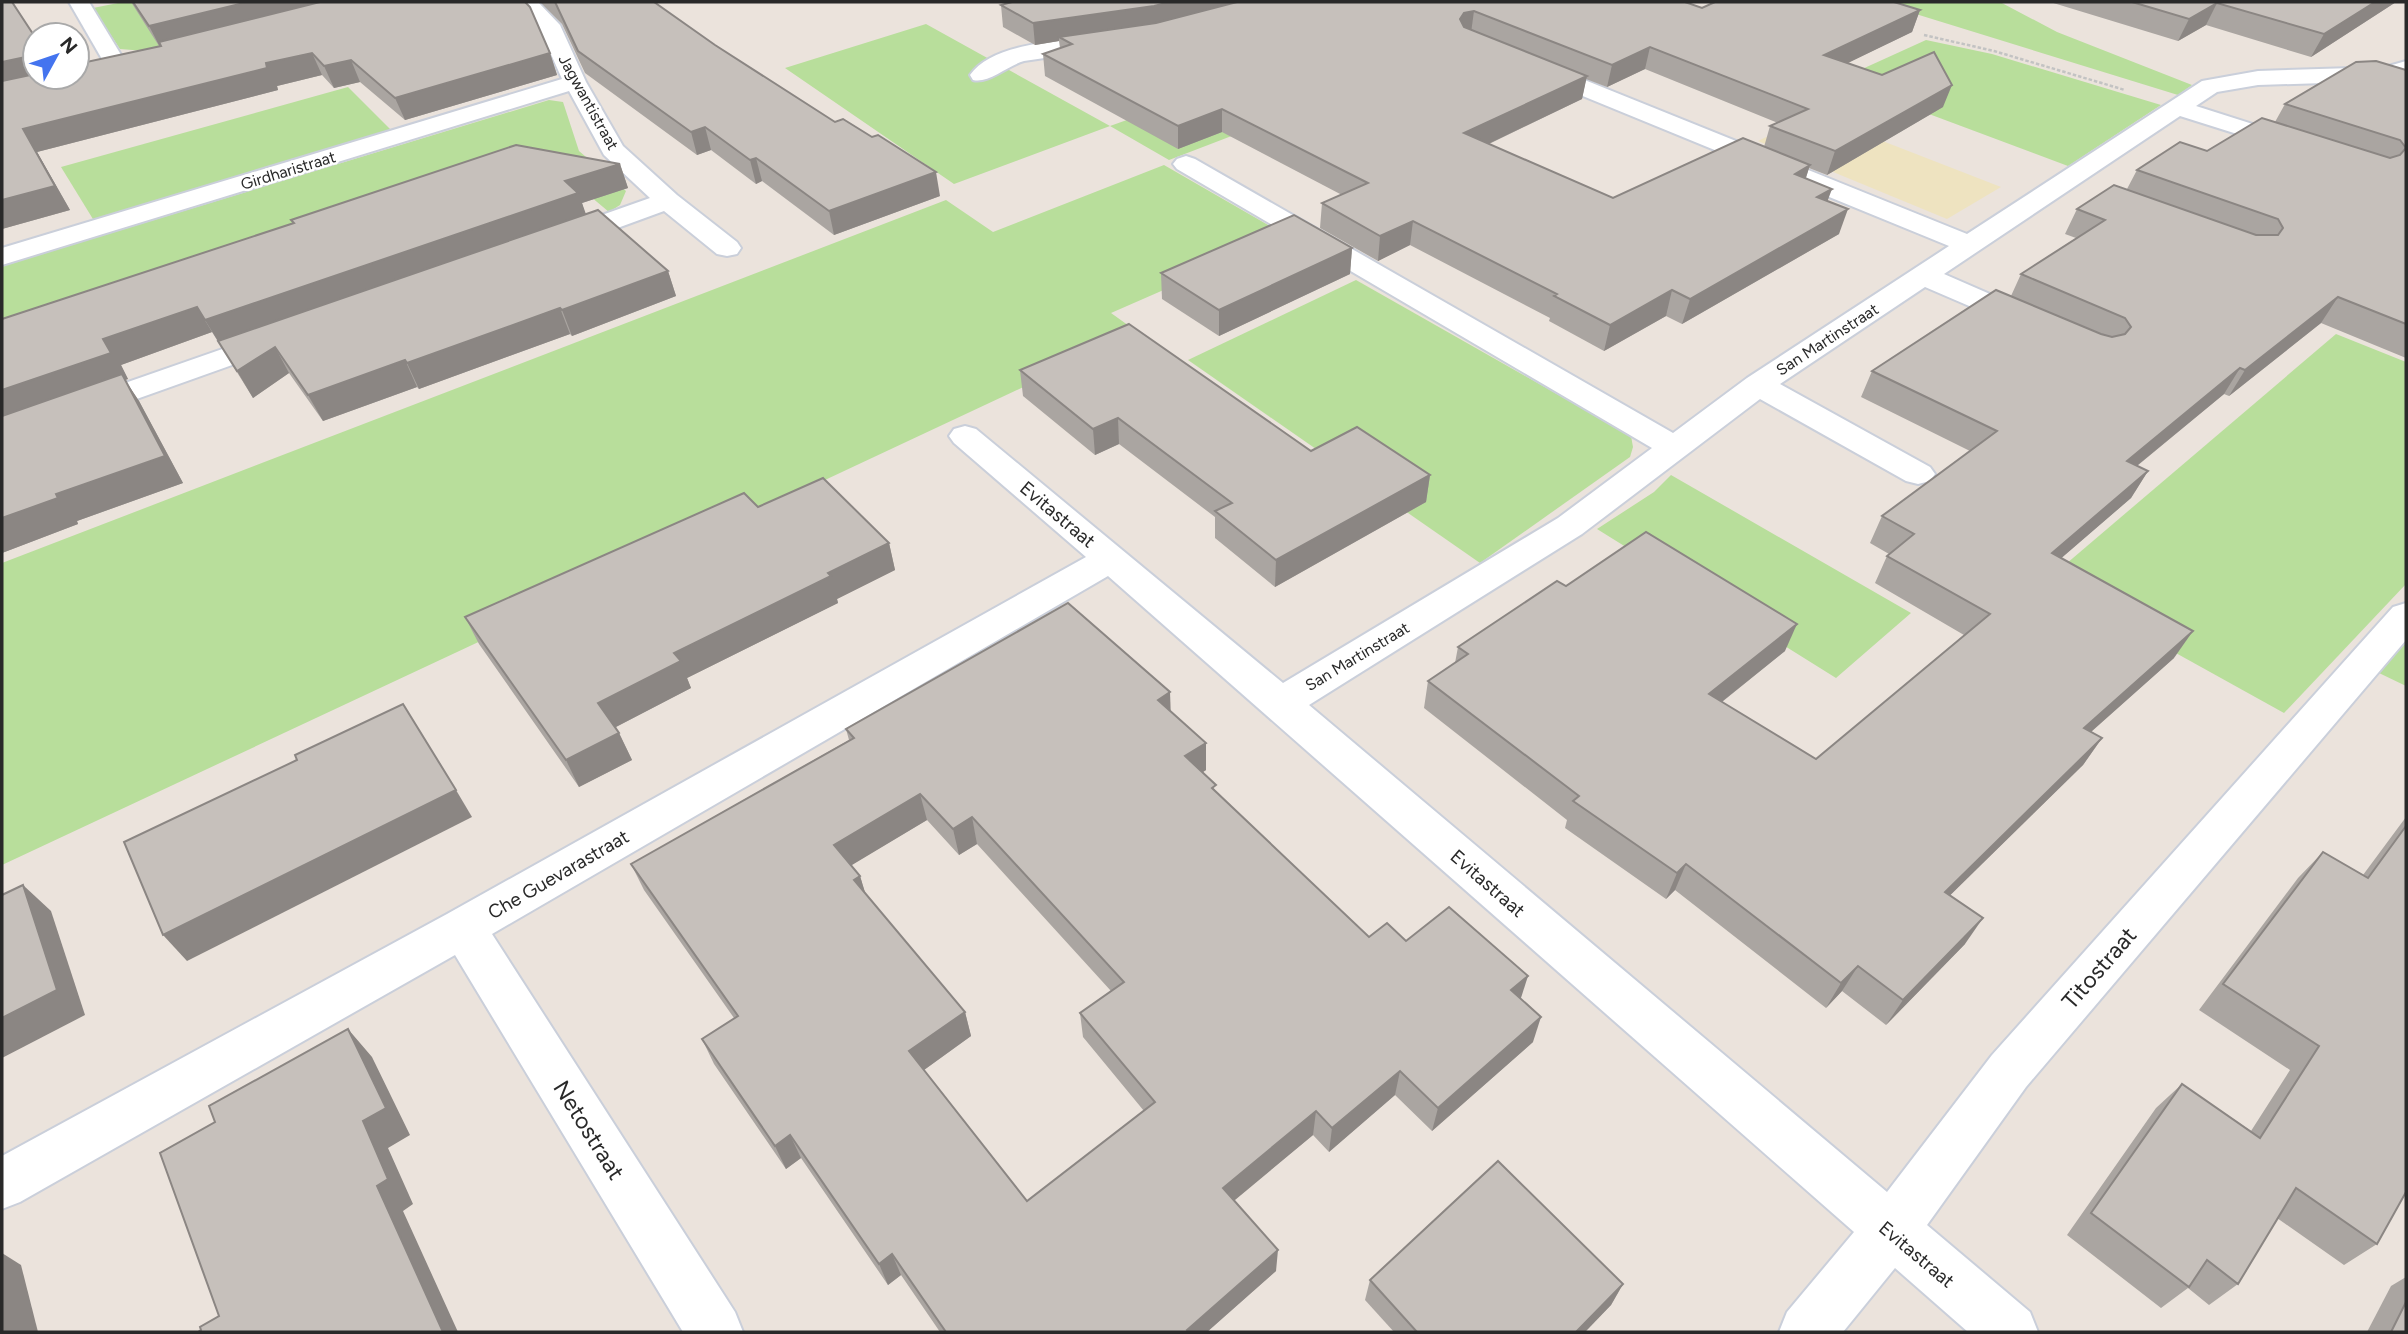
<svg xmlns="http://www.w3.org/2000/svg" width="2408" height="1334" viewBox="0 0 2408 1334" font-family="Figtree,sans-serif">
<rect width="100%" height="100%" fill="#ebe3dc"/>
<!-- green -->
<g fill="#b8de9b">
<polygon points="123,2 236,2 254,24 145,51 120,49 93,8"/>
<polygon points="1877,2 2000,2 2057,32 2192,85 2178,95"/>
<polygon points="926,24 1110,126 1228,84 1331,98 1169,160 1110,126 954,184 785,68"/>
<polygon points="1926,40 1992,54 2161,105 2068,166 1838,80"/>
<polygon points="348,87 396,135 96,224 61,167"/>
<polygon points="549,100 563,102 579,151 626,191 620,205 609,212 547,160 2,340 2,266"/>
<polygon points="1164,165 1287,236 1111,313 1139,333 2,865 2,563 946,200 993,232"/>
<polygon points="1356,280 1631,436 1633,447 1630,457 1480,563 1188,360"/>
<polygon points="2336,334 2406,362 2406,584 2284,713 2046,581"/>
<polygon points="1671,475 1911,613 1836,678 1597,529 1654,492"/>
<polygon points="2406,641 2406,686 2379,673"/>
</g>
<!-- sand -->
<polygon fill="#eee3c0" points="1813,114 2001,187 1947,219 1758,141"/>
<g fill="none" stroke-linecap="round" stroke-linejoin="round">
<!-- minor casing -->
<g stroke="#cacfda" stroke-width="4">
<g id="minor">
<polygon points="69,2 89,2 129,68 126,73 110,73"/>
<polygon points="517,2 538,2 560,25 586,82 623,146 677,195 737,242 741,248 737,254 727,256 717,254 664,211 571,245 561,247 551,245 547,239 551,233 650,198 604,155 569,91 2,265 2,248 562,79 539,27"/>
<path d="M1105,36L1113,38L1116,43L1113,48L1024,61C1007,66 988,84 973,80L970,75C993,41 1067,41 1105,36Z"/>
<polygon points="2406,61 2406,75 2387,81 2258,85 2217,92 2196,106 2303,140 2306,145 2303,150 2294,152 2180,116 1944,274 2038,315 2043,321 2038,327 2028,330 2018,327 1925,287 1780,384 1930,467 1935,474 1930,481 1918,484 1906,481 1760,399 1582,534 1309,705 1887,1192 1992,1055 2393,607 2406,603 2406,640 2026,1087 1927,1225 2030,1312 2038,1332 1968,1332 1895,1268 1843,1332 1779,1332 1787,1312 1854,1232 1108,576 492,934 735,1312 743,1332 683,1332 455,955 20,1202 2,1209 2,1156 447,914 1086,557 954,443 949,436 954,429 965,426 976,429 1283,683 1558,518 1652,448 1177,169 1173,164 1177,159 1186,156 1195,159 1673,433 1747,378 1949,246 1529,74 1526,69 1529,64 1545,64 1967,234 2202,81 2258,71 2385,67"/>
<polygon points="277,330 288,333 292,339 288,345 2,447 2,426"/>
</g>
</g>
<!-- path -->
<polyline stroke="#c3c3c3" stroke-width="2.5" stroke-dasharray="3.5 2" stroke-linecap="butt" points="1924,35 1994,51 2125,90"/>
<!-- minor -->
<use href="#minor" fill="#fff" fill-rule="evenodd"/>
</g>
<!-- wall -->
<g fill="#aaa5a1" fill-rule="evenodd">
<polygon points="2,2 35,77 159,46 131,2 525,2 550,53 557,75 405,120 360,82 334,88 322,75 277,86 278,90 37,152 70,210 2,229"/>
<polygon points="540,2 654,2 715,45 940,196 834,235 762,181 756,184 711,150 697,155 585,73 562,24"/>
<polygon points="2050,2 2396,2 2311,57 2206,25 2178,41"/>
<path d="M1001,5L1702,8L1920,10L1912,32L1847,63L1943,107L1827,175L1809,168L1806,178L1828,201L1839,234L1682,324L1666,316L1604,351L1549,321L1550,318L1410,245L1378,261L1320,228L1322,203L1342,195L1222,132L1178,149L1045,76L1043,54L1060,48L1059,41L1035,45L1003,27ZM1645,69L1778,123L1770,126L1764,147L1613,198L1489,144L1582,99L1586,79L1607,87Z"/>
<polygon points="2406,70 2406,358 2321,323 2229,396 2224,394 2137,466 2148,471 2131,498 2061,558 2174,658 2091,732 2102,738 2083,765 1950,895 1965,944 1886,1025 1842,991 1826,1008 1675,890 1666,899 1565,828 1567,820 1424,708 1428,681 1455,663 1458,647 1566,586 1785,651 1722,702 1816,759 1964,635 1875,583 1887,556 1889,554 1870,543 1882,516 1970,451 1861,397 1872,371 2011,296 2021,274 2076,238 2065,234 2077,209 2127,189 2137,170 2207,151 2275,122 2285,104"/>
<polygon points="620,164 628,188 582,203 585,214 668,271 676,296 572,336 570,334 419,389 417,387 323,421 289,373 253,398 212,332 121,365 128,379 125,380 139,401 183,483 77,521 78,524 2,553 2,319 293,223 291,220"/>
<polygon points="1352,248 1350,274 1219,336 1162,299 1161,273"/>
<polygon points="1020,370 1311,451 1430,475 1426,502 1275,587 1215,538 1215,517 1119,444 1095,455 1023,396"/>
<polygon points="758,507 889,543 895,570 837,599 838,603 687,678 691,688 616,727 619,733 632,760 579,787 479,644 465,617"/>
<path d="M1171,711L1206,770L1203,772L1216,792L1369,937L1406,941L1521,999L1533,1042L1432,1131L1395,1095L1329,1152L1313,1135L1234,1200L1276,1271L1207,1332H940L901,1275L888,1285L801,1158L786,1169L714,1064L702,1039L734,1018L644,890L631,864L849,740L846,729ZM927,820L959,855L977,844L1111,991L1080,1013L1083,1037L1144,1111L1027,1201L924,1070L971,1036L965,1012L865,893L860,876L851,865Z"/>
<polygon points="2406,817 2406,1192 2377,1244 2344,1265 2277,1218 2238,1284 2209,1305 2188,1288 2161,1308 2067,1235 2156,1108 2182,1084 2251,1131 2290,1070 2199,1010 2298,878 2323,852 2363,875"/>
<polygon points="2406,1277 2406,1332 2367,1332 2391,1286"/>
<polygon points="1370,1280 1623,1284 1611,1305 1585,1332 1394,1332 1365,1300"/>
</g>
<!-- shaded-wall -->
<g fill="#8b8683">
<polygon points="248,2 344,2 160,47 149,26"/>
<polygon points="1170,2 1254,2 1154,27 1059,37 1059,41 1035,45 1033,23"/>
<polygon points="2375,2 2396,2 2311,57 2324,34"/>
<polygon points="2217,3 2206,25 2178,41 2189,19"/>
<polygon points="1920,10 1912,32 1817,78 1824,55"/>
<polygon points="1474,11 1471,33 1457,41 1460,19 1464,13"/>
<polygon points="1650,47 1645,69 1607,87 1612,65"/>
<polygon points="312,53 322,75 277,86 278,90 37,152 70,210 2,229 2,200 23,129 266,63"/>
<polygon points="550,53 557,75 405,120 395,98"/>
<polygon points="35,55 35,77 2,87 2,62"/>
<polygon points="351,60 360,82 334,88 324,66"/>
<polygon points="1587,76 1582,99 1461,157 1464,133"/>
<polygon points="1952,85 1943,107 1827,175 1835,151"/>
<polygon points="1222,109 1222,132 1178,149 1178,126"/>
<polygon points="705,127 711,150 697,155 691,132"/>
<polygon points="756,158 762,181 756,184 750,160"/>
<polygon points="620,164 628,188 582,203 587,217 221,346 205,320 565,181"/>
<polygon points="1810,165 1802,189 1795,174"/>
<polygon points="936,172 940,196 834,235 829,211"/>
<polygon points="1832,189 1823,213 1817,197"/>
<polygon points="1848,209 1839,234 1682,324 1690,299"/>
<polygon points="1413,221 1410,245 1378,261 1380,236"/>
<polygon points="1352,248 1350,274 1219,336 1219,310"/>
<polygon points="668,271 676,296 572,336 562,310"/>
<polygon points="1672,290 1666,316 1604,351 1610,325"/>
<polygon points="2338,297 2321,323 2229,396 2245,370"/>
<polygon points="197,307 212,332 121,365 128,379 125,380 139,401 183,483 77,521 78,524 2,553 2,390 103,339"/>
<polygon points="560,308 570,334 419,389 407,363"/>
<polygon points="275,347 289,373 253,398 237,371"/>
<polygon points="405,360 417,387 323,421 308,395"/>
<polygon points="2240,368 2224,394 2111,487 2127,461"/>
<polygon points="1118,418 1119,444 1095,455 1093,429"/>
<polygon points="2148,471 2131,498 2036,580 2052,553"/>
<polygon points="1430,475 1426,502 1275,587 1276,560"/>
<polygon points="889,543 895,570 837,599 838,603 687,678 691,688 610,730 598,703 674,653 828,573"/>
<polygon points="1797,624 1785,651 1699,720 1709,694"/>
<polygon points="2193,631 2174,658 2066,754 2084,728"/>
<polygon points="1170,692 1171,719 1158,700"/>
<polygon points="619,733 632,760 579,787 566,760"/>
<polygon points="2102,738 2083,765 1927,918 1945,892"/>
<polygon points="1206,743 1206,770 1186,783 1185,756"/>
<polygon points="456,790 472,817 187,961 163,935"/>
<polygon points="920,794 927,820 842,871 834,845"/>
<polygon points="972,817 977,844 959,855 953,829"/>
<polygon points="1686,864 1675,890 1666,899 1677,873"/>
<polygon points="860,876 868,902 854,880"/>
<polygon points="23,885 51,911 85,1015 2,1058 2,1018"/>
<polygon points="1983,918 1965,944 1886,1025 1903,1000"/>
<polygon points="1858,966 1842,991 1826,1008 1841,983"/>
<polygon points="1528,976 1520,1001 1511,990"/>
<polygon points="965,1012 971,1036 917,1075 909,1051"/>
<polygon points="1541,1017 1533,1042 1432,1131 1438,1108"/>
<polygon points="348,1029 372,1057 410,1135 388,1148 413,1204 403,1211 458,1332 443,1332 377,1186 363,1121"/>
<polygon points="1400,1071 1395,1095 1329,1152 1332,1128"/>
<polygon points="1316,1111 1313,1135 1223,1210 1223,1188"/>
<polygon points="790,1135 801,1158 786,1169 775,1146"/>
<polygon points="1278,1250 1276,1271 1207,1332 1187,1332 1187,1330"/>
<polygon points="2,1253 21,1265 38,1332 2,1332"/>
<polygon points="892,1254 901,1275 888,1285 879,1264"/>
<polygon points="1623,1284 1611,1305 1585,1332 1576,1332"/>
</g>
<!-- building -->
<g fill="#c6c0bb" stroke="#8b8683" stroke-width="2" fill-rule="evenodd">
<polygon points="2,2 12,2 35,37 35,55 2,62"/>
<polygon points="133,2 248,2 149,26"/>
<polygon points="320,2 525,2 530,7 550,53 395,98 351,60 324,66 312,53 266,63 267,68 23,129 55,186 2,200 2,81 35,74 35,77 77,77 77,64 161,46 159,42"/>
<polygon points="555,2 654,2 715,45 835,122 843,119 872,137 878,135 936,172 829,211 756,158 750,160 705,127 691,132 578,51"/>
<polygon points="1012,2 1170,2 1154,6 1033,23 1001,5"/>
<polygon points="1237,2 1685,2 1702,8 1715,2 1894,2 1920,10 1824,55 1882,75 1934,52 1952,85 1835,151 1770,126 1808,109 1650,47 1612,65 1474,11 1464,13 1460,19 1464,27 1587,76 1464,133 1613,198 1743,138 1810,165 1795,174 1832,189 1817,197 1848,209 1690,299 1672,290 1610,325 1554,296 1557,294 1413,221 1380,236 1322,203 1368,183 1222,109 1178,126 1043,54 1072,44 1059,37 1156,23"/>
<polygon points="2132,2 2375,2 2324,34 2217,3 2189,19"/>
<polygon points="2376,61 2406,70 2406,324 2338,297 2245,370 2240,368 2127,461 2148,471 2052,553 2193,631 2084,728 2102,738 1945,892 1983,918 1903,1000 1858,966 1841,983 1686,864 1677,873 1573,801 1579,796 1428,681 1468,654 1458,647 1557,581 1566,586 1646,532 1797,624 1709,694 1816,759 1990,614 1887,556 1914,534 1882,516 1997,431 1872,371 1996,290 2101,334 2112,337 2125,334 2131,327 2125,318 2021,274 2105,220 2077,209 2114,185 2256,235 2278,235 2283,228 2278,219 2137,170 2180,142 2207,151 2262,118 2390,158 2400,155 2406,148 2400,140 2285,104 2356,62"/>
<polygon points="516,145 620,164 565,181 578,193 205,320 197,307 103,339 111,353 2,390 2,319 294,223 291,220"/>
<polygon points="598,210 668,271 562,310 560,308 407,363 405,360 308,395 275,347 237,371 218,341"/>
<polygon points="1294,215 1352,248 1219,310 1161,273"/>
<polygon points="1129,324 1311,451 1357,427 1430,475 1276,560 1215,511 1232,503 1118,418 1093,429 1020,370"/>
<polygon points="122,374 165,456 56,494 58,498 2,518 2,416"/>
<polygon points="823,478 889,543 828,573 831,576 674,653 681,661 598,703 619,733 566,760 465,617 744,493 758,507"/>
<path d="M1068,603L1170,692L1158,700L1206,743L1185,756L1216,785L1212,788L1369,937L1387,923L1406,941L1449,907L1528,976L1511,990L1541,1017L1438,1108L1400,1071L1332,1128L1316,1111L1223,1188L1278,1250L1187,1330L1189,1332H946L892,1254L879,1264L790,1135L775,1146L702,1039L738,1016L631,864L854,738L846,729ZM920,794L953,829L972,817L1124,982L1080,1013L1155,1102L1027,1201L909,1051L965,1012L854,880L860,876L834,845Z"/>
<polygon points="403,704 456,790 163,935 124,842 297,760 295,755"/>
<polygon points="2406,826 2406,1192 2377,1244 2296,1188 2238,1284 2207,1260 2189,1287 2091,1213 2182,1084 2260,1138 2319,1046 2223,984 2323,852 2368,878"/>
<polygon points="23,885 57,990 2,1018 2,895"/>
<polygon points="348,1029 386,1108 363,1121 388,1179 377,1186 443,1332 198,1332 201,1330 200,1327 219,1316 160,1153 215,1122 209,1106"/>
<polygon points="1498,1161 1623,1284 1576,1332 1417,1332 1370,1280"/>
<polygon points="2406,1302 2406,1332 2391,1332"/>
</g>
<g text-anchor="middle" stroke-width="5" stroke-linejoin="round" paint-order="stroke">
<!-- far-street labels -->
<g font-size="16" fill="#292929" stroke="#fff">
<text transform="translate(589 102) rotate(61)" y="6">Jagwantistraat</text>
<text transform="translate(288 170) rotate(-17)" y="6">Girdharistraat</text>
<text transform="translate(1827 339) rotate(-33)" y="6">San Martinstraat</text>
<text transform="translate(1357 656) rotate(-31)" y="6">San Martinstraat</text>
</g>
<!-- street labels -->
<g font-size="19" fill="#292929" stroke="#fff">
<text transform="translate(1058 514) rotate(40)" y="7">Evitastraat</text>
<text transform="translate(558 874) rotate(-30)" y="7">Che Guevarastraat</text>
<text transform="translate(1488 883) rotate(41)" y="7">Evitastraat</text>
<text transform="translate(1917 1254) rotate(40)" y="7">Evitastraat</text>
</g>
<!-- near-street labels -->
<g font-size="23" fill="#292929" stroke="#fff">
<text transform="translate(2099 968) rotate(-49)" y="8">Titostraat</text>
<text transform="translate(589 1130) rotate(58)" y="8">Netostraat</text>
</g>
</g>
<!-- border -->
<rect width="2408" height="1334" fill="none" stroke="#292929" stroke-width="7"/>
<!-- north arrow -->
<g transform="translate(56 56) rotate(50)"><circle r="33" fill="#ffffff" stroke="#a9a9a9" stroke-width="2"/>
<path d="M0-5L12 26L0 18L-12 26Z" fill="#4474ef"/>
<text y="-10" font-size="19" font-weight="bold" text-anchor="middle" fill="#292929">N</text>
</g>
</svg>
